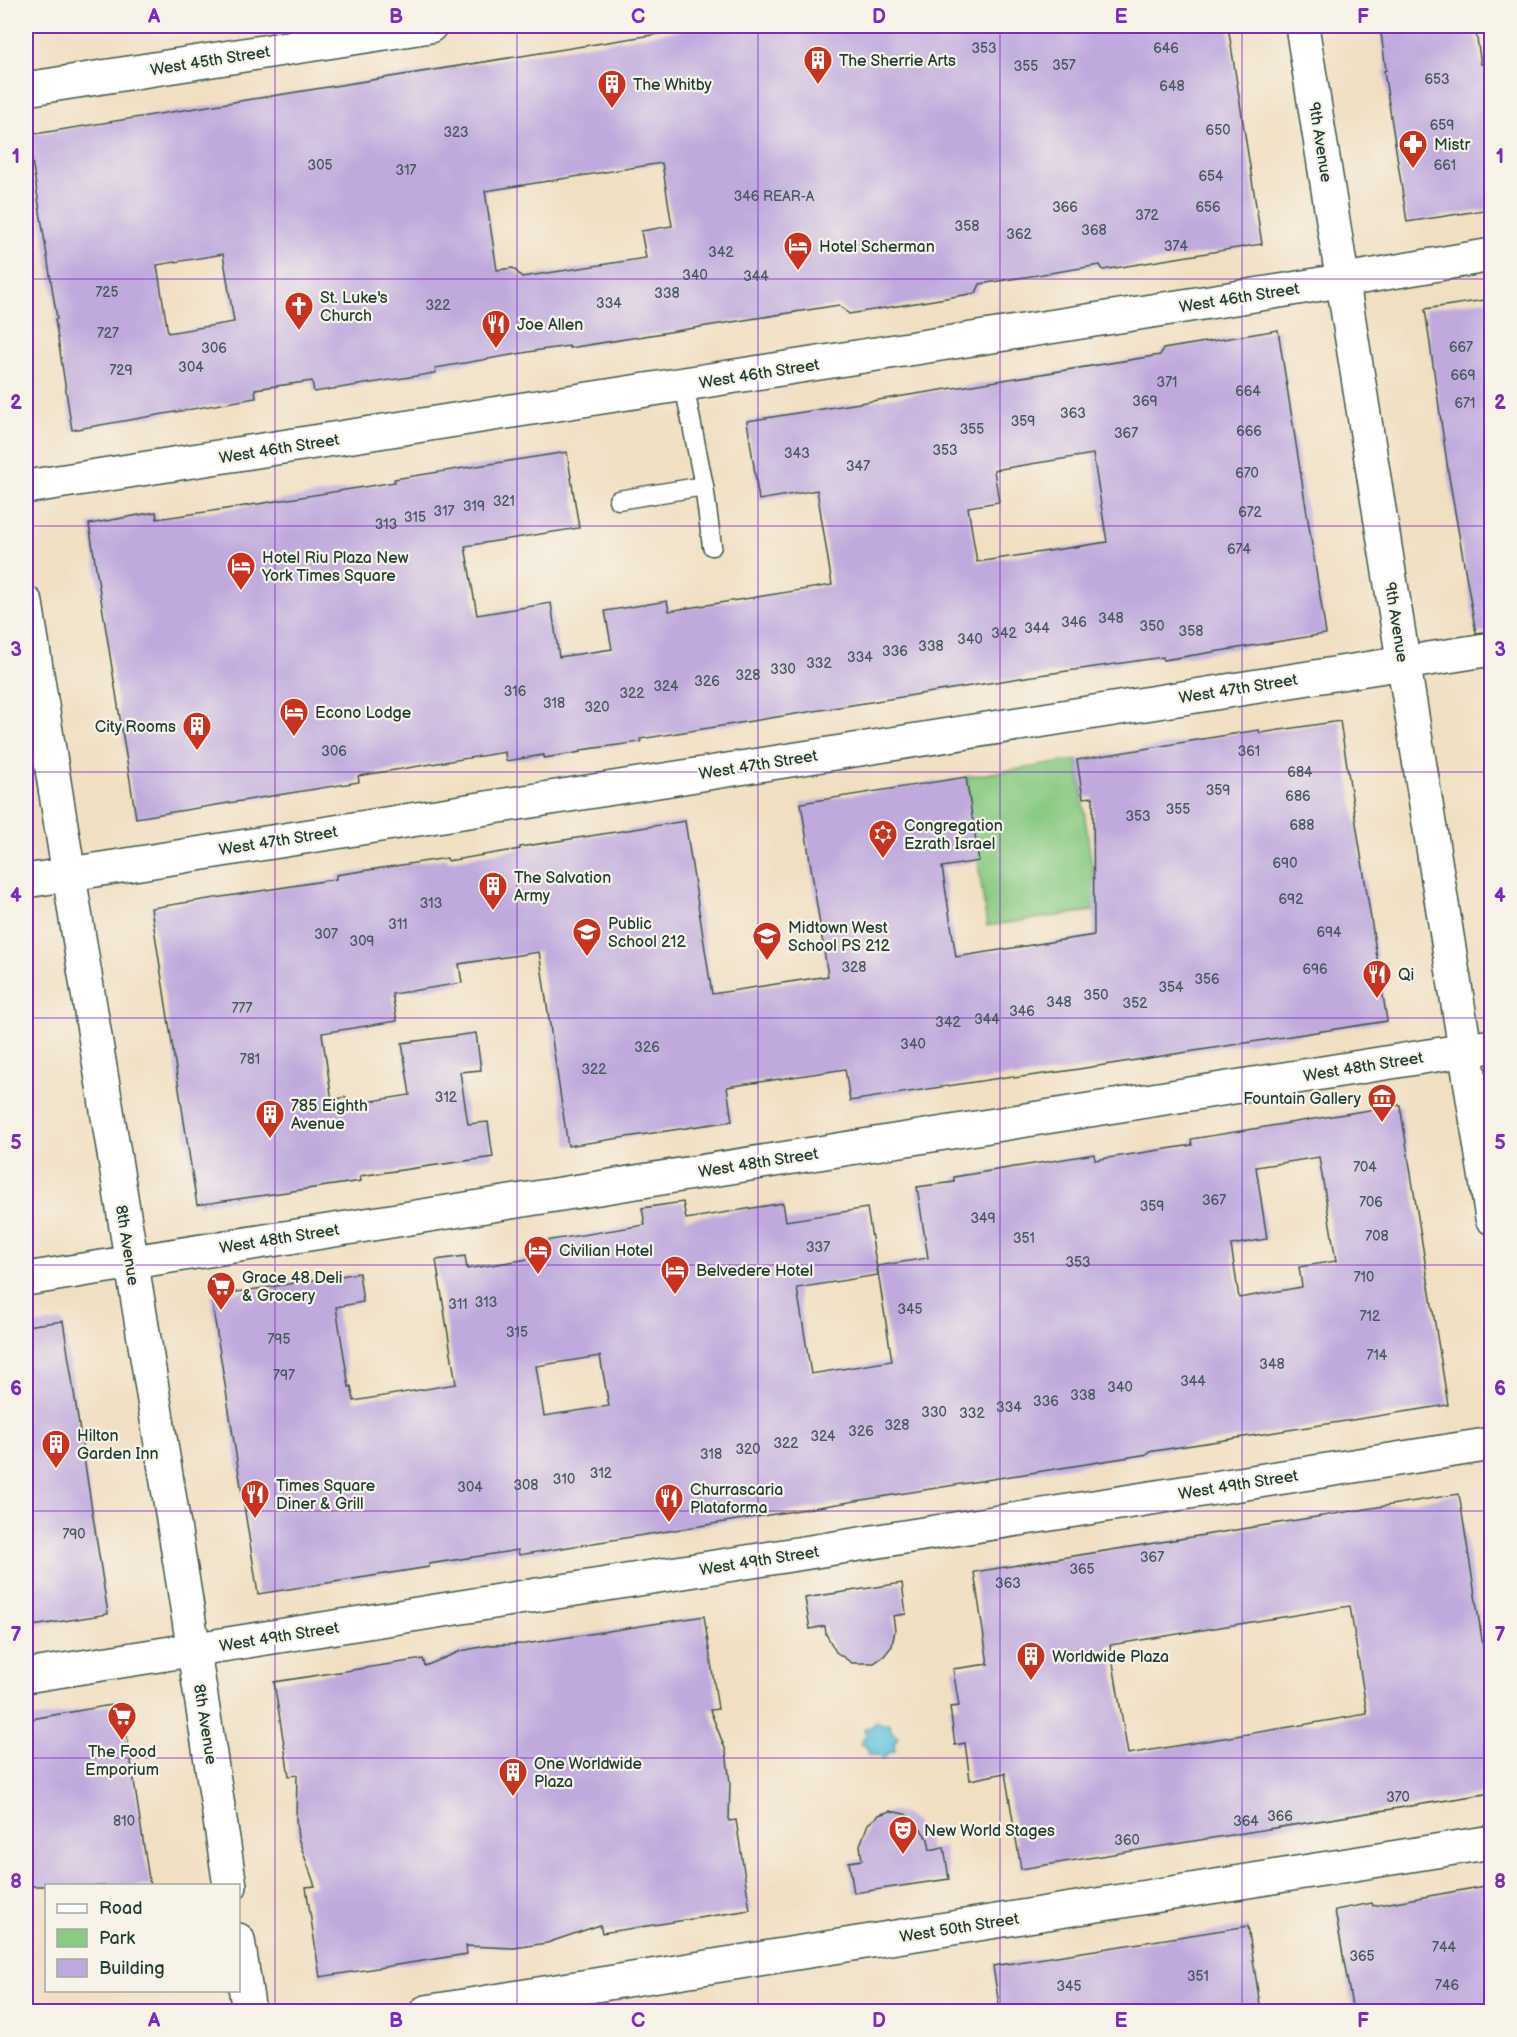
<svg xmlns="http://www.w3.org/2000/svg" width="1517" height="2037" viewBox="0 0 1517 2037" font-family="'Balsamiq Sans',sans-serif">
<rect width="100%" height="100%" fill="#f7f3e8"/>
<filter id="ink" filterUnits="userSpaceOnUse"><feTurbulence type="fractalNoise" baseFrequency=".0167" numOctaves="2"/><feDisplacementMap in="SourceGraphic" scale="12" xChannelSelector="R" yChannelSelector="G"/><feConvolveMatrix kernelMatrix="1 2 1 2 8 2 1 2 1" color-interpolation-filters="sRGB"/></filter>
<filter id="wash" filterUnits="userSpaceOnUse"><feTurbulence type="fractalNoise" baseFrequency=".008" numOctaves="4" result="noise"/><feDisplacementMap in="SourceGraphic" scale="24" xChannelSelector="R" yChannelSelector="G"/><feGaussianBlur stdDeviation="1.35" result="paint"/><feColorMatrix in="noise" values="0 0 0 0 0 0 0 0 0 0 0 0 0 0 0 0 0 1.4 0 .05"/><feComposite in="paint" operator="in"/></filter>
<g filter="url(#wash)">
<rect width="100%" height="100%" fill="#f1dfc2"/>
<!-- green -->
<polygon fill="#89cb83" stroke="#54845c" stroke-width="1.5" points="1077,760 1098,910 987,926 966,777"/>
<!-- water -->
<polygon fill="#60c2de" stroke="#408089" stroke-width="1.5" points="876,1721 882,1725 890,1724 892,1732 898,1737 894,1744 895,1751 888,1753 883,1759 877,1755 869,1755 867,1747 860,1743 866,1736 864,1728 871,1727"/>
<g id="blocks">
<!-- building -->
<g fill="#c0aadd" fill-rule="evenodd">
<path d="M708,26H1228L1262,244L1103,270L1100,265L980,284L976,293L849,314L839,305L569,348V346L540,350L435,368L436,373L314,392L312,381L255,389L256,398L72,430L55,319H57L28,135ZM662,163L672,226L641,231L646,258L522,277L513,268L497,270L485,191ZM223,254L234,322L168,333L157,265Z"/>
<polygon points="1380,26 1475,26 1481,64 1486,63 1490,88 1487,88 1491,116 1491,209 1407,222 1384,71 1386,70"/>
<polygon points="1491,299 1491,631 1476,633 1449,477 1425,309"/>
<path d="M1278,330L1326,634L1163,660V657L1026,677L640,739L641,742L581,750V752L544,758V755L506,761L505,752L358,776L359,782L136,818L89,524L156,512L157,519L226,509L395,482L394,479L567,452L579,528L465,546L477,615L551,603L559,657L612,649L605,611L667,601L669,611L832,585L817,490L759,500L747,421L1160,355L1163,349ZM1093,454L1107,542L977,562L968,507L999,502L994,470Z"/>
<polygon points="1340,721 1387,1021 1066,1071 1014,1078 1013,1076 850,1101 845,1069 727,1087 732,1121 568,1146 539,952 459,964 462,983 392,994 397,1021 322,1033 332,1100 346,1097 347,1105 410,1095 402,1043 476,1033 481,1070 460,1072 468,1124 488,1122 493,1157 360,1176 361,1181 197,1205 151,908 336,879 336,875 447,858 448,861 520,849 520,847 685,821 712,994 828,976 801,803 966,777 979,861 942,867 956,957 1094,935 1093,797 1083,798 1077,760 1233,734 1259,730 1260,733"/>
<path d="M1400,1105L1448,1405L1148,1452V1454L1049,1470L519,1555L518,1550L429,1564V1567L258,1594L211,1296L359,1273L363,1302L336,1307L349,1387L351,1386L354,1401L456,1384L436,1260L465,1256L467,1269L547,1256L544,1241L645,1225L642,1208L683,1202L686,1219L783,1203L786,1221L867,1208L878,1275L797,1288L811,1374L892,1361L877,1266L928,1258L917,1187L954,1182V1177L1094,1154L1095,1160L1192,1145L1191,1139ZM1319,1157L1336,1261L1299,1267L1302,1287L1239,1298L1231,1245L1267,1239L1256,1167ZM600,1356L609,1406L544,1416L536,1366Z"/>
<polygon points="63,1321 108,1614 26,1627 26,1326"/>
<path d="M1459,1494L1491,1696V1793L1021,1869L1005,1773L970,1780L965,1743L955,1745L950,1707L959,1706L953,1669L988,1664L974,1572ZM1350,1606L1367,1714L1128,1754L1110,1645Z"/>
<polygon points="902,1583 906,1614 893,1616 895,1630 892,1646 884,1656 874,1663 852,1663 836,1652 826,1634 825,1626 810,1629 805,1598"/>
<polygon points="704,1616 718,1709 710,1710 726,1751 730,1783 729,1821 736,1820 750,1910 602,1933 600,1925 547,1943 514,1948 466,1946 467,1954 320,1977 306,1887 315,1886 298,1838 296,1819 297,1775 289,1776 274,1682 423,1659 425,1666 461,1651 491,1645 525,1644"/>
<polygon points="122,1703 150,1886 26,1886 26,1720"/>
<polygon points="890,1811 905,1814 915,1822 928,1839 930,1850 944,1847 949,1879 854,1893 849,1862 862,1860 860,1845 868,1824 879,1815"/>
<polygon points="1491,1885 1491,2012 1353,2012 1335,1910 1372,1903 1373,1906"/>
<polygon points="1248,1926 1261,2012 1000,2012 993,1966"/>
</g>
</g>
</g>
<g filter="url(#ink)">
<use href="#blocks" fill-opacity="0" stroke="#3e5549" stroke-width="1.5"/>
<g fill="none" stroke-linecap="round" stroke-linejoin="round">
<!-- lane casing -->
<g stroke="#3e5549" stroke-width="21">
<g id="lane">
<polyline points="704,486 712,546"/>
<polyline points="618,500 704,486 684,385"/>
</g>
</g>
<!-- street casing -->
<g stroke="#3e5549" stroke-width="36">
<g id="street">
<polyline points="26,881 1492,649"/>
<polyline points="26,1279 1492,1046"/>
</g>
</g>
<!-- secondary casing -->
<g stroke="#3e5549" stroke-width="36">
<g id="secondary">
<polyline points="26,89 430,26"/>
<polyline points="26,487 1286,290 1492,255"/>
<path d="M26,603C92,1031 166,1457 230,1886"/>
<polyline points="26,1676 1492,1444"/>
<polyline points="238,1940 249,2012"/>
<polyline points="426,2012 1492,1842"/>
</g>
</g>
<!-- primary casing -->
<g stroke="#3e5549" stroke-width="36">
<polyline id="primary" points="1302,26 1492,1218"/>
</g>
<!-- lane -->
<use href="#lane" stroke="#fff" stroke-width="18"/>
<!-- street -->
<use href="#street" stroke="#fff" stroke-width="33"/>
<!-- secondary -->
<use href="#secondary" stroke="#fff" stroke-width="33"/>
<!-- primary -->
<use href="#primary" stroke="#fff" stroke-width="33"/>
</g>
</g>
<!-- grid -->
<path fill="none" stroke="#7b2cbf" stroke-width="1.5" stroke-opacity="0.55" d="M275,26V2012M517,26V2012M758,26V2012M1000,26V2012M1242,26V2012M26,279H1492M26,526H1492M26,772H1492M26,1018H1492M26,1265H1492M26,1511H1492M26,1758H1492"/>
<!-- icons -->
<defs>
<g id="building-pin" transform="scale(1.5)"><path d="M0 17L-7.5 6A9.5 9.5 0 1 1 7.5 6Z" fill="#c8321e" stroke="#f7f3e8"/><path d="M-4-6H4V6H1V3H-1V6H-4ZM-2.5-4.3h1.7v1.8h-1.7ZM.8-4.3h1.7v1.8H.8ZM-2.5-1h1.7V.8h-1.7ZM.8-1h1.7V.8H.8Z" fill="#fff"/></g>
<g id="pharmacy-pin" transform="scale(1.5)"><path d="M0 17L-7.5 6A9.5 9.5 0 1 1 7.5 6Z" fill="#c8321e" stroke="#f7f3e8"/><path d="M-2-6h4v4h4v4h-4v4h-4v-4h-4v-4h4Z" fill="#fff"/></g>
<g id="hotel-pin" transform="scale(1.5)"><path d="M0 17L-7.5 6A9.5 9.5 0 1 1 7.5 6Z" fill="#c8321e" stroke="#f7f3e8"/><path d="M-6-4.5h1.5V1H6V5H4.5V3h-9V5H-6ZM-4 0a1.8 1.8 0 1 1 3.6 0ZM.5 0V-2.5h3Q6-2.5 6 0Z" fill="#fff"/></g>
<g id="church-pin" transform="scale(1.5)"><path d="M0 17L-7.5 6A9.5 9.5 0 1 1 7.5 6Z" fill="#c8321e" stroke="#f7f3e8"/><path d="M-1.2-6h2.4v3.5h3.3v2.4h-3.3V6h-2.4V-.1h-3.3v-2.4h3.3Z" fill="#fff"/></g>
<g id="restaurant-pin" transform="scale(1.5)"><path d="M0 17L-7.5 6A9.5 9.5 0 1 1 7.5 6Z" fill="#c8321e" stroke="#f7f3e8"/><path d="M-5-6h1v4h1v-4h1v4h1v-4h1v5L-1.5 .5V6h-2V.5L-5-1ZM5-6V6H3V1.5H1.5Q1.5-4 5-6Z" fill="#fff"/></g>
<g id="synagogue-pin" transform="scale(1.5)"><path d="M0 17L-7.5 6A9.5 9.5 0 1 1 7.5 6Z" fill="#c8321e" stroke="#f7f3e8"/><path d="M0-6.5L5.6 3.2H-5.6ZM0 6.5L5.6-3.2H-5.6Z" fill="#fff"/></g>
<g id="school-pin" transform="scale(1.5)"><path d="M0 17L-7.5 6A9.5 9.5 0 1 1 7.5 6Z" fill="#c8321e" stroke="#f7f3e8"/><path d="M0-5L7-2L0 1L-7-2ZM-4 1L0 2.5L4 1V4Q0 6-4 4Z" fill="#fff"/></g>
<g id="museum-pin" transform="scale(1.5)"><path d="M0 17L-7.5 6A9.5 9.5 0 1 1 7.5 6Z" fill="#c8321e" stroke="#f7f3e8"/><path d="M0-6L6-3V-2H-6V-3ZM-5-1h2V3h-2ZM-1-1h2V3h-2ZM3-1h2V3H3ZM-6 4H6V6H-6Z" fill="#fff"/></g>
<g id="supermarket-pin" transform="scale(1.5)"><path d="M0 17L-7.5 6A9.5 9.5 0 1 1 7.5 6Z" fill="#c8321e" stroke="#f7f3e8"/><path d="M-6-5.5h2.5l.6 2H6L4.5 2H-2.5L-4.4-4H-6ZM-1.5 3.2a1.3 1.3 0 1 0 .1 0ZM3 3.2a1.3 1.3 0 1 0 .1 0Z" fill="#fff"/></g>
<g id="theatre-pin" transform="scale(1.5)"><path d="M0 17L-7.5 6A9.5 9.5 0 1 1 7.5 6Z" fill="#c8321e" stroke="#f7f3e8"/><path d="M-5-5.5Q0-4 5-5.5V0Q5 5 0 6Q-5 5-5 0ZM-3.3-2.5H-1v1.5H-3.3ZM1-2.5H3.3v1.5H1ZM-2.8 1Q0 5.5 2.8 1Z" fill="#fff"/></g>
</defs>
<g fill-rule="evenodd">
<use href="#building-pin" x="818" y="60"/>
<use href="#building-pin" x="612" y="84"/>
<use href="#pharmacy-pin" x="1413" y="144"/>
<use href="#hotel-pin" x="798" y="246"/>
<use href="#church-pin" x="299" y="306"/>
<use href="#restaurant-pin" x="496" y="324"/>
<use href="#hotel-pin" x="241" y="566"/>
<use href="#hotel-pin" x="294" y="712"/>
<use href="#building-pin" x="197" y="726"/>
<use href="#synagogue-pin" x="883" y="834"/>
<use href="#building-pin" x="493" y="886"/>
<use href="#school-pin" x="587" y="932"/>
<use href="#school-pin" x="767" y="936"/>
<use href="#restaurant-pin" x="1377" y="974"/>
<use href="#museum-pin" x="1382" y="1098"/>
<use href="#building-pin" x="270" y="1114"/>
<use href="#hotel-pin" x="538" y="1250"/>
<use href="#hotel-pin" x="675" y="1270"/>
<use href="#supermarket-pin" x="221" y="1286"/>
<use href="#building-pin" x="56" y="1444"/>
<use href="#restaurant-pin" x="255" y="1494"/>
<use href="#restaurant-pin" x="669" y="1498"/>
<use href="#building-pin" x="1031" y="1656"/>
<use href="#supermarket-pin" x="122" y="1716"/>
<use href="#building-pin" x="513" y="1772"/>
<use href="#theatre-pin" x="903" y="1830"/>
</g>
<g text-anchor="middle" stroke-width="4.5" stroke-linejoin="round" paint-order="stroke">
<!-- number labels -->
<g font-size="14" fill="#47585e">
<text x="984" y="53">353</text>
<text x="1166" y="53">646</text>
<text x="1064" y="70">357</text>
<text x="1026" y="71">355</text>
<text x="1437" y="84">653</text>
<text x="1172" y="91">648</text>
<text x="1442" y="130">659</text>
<text x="1218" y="135">650</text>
<text x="456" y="137">323</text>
<text x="320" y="170">305</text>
<text x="1445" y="170">661</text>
<text x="406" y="175">317</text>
<text x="1211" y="181">654</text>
<text x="774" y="201">346 REAR-A</text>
<text x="1065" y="212">366</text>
<text x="1208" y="212">656</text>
<text x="1147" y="220">372</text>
<text x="967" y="231">358</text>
<text x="1094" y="235">368</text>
<text x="1019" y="239">362</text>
<text x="1176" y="251">374</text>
<text x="721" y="257">342</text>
<text x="695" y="280">340</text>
<text x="756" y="281">344</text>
<text x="107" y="297">725</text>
<text x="667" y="298">338</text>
<text x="609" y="308">334</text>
<text x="438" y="310">322</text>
<text x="108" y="338">727</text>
<text x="1461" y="352">667</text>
<text x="214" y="353">306</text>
<text x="191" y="372">304</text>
<text x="121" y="375">729</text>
<text x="1463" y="380">669</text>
<text x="1167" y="387">371</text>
<text x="1248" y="396">664</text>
<text x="1145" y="406">369</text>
<text x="1465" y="408">671</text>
<text x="1073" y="418">363</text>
<text x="1023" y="426">359</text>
<text x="972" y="434">355</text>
<text x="1249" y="436">666</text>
<text x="1126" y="438">367</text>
<text x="945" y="455">353</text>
<text x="797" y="458">343</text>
<text x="858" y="471">347</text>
<text x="1247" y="478">670</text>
<text x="504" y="506">321</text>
<text x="474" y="511">319</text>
<text x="444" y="516">317</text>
<text x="1250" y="517">672</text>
<text x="415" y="522">315</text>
<text x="386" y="529">313</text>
<text x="1239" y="554">674</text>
<text x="1111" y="623">348</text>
<text x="1074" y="627">346</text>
<text x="1152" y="631">350</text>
<text x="1037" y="633">344</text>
<text x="1191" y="636">358</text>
<text x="1004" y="638">342</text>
<text x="970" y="644">340</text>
<text x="931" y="651">338</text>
<text x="895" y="656">336</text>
<text x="860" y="662">334</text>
<text x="819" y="668">332</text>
<text x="783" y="674">330</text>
<text x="748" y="680">328</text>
<text x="707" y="686">326</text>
<text x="666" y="691">324</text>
<text x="515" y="696">316</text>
<text x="632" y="698">322</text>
<text x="554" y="708">318</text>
<text x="597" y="712">320</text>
<text x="334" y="756">306</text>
<text x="1249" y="756">361</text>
<text x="1300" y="777">684</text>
<text x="1218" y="795">359</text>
<text x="1298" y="801">686</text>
<text x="1178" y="814">355</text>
<text x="1138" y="821">353</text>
<text x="1302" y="830">688</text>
<text x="1285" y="868">690</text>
<text x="1291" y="904">692</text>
<text x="431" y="908">313</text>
<text x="398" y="929">311</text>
<text x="1329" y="937">694</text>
<text x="326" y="939">307</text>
<text x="362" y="946">309</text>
<text x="854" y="972">328</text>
<text x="1315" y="974">696</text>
<text x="1207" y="984">356</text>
<text x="1171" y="992">354</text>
<text x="1096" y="1000">350</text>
<text x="1059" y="1007">348</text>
<text x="1135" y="1008">352</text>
<text x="242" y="1013">777</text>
<text x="1022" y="1016">346</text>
<text x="987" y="1024">344</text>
<text x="948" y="1027">342</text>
<text x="913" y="1049">340</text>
<text x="647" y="1052">326</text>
<text x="250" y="1064">781</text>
<text x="594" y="1074">322</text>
<text x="446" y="1102">312</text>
<text x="1365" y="1172">704</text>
<text x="1214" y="1205">367</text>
<text x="1371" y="1207">706</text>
<text x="1152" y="1211">359</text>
<text x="983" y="1223">349</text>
<text x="1377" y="1241">708</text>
<text x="1024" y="1243">351</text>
<text x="818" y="1252">337</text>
<text x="1078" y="1267">353</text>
<text x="1364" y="1282">710</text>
<text x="486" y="1307">313</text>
<text x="458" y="1309">311</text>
<text x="910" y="1314">345</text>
<text x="1370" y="1321">712</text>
<text x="517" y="1337">315</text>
<text x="279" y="1344">795</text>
<text x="1377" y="1360">714</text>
<text x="1272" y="1369">348</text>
<text x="284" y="1380">797</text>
<text x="1193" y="1386">344</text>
<text x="1120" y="1392">340</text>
<text x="1083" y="1400">338</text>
<text x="1046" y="1406">336</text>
<text x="1009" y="1412">334</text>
<text x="934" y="1417">330</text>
<text x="972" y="1418">332</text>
<text x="897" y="1430">328</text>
<text x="861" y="1436">326</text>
<text x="823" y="1441">324</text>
<text x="786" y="1448">322</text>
<text x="748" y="1454">320</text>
<text x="711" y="1459">318</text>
<text x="601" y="1478">312</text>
<text x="564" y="1484">310</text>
<text x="526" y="1490">308</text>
<text x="470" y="1492">304</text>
<text x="74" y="1539">790</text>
<text x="1152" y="1562">367</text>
<text x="1082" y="1574">365</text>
<text x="1008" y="1588">363</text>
<text x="1398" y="1802">370</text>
<text x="1280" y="1821">366</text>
<text x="124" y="1826">810</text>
<text x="1246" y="1826">364</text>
<text x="1127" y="1845">360</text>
<text x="1444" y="1952">744</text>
<text x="1362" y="1961">365</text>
<text x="1198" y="1981">351</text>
<text x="1447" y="1990">746</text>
<text x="1069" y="1991">345</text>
</g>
<!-- street labels -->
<g font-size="16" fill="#1f3d34" stroke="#f7f3e8">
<text transform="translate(210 60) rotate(-9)" y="6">West 45th Street</text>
<text transform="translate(1321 142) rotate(81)" y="6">9th Avenue</text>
<text transform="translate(1239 297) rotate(-9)" y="6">West 46th Street</text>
<text transform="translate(759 373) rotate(-9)" y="6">West 46th Street</text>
<text transform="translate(279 448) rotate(-9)" y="6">West 46th Street</text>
<text transform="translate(1397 622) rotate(81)" y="6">9th Avenue</text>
<text transform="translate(1238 688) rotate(-9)" y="6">West 47th Street</text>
<text transform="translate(758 764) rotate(-9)" y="6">West 47th Street</text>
<text transform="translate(278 840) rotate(-9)" y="6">West 47th Street</text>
<text transform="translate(1363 1066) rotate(-9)" y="6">West 48th Street</text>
<text transform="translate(758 1162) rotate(-9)" y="6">West 48th Street</text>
<text transform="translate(279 1238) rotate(-9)" y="6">West 48th Street</text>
<text transform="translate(128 1245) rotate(81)" y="6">8th Avenue</text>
<text transform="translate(1238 1484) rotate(-9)" y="6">West 49th Street</text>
<text transform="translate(759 1560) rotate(-9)" y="6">West 49th Street</text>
<text transform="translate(279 1636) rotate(-9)" y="6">West 49th Street</text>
<text transform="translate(206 1724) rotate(81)" y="6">8th Avenue</text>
<text transform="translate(959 1927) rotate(-9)" y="6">West 50th Street</text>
</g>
<!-- poi labels -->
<g font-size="16" fill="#1f3d34" stroke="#f7f3e8" text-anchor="start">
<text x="839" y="66">The Sherrie Arts</text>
<text x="633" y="90">The Whitby</text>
<text x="1434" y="150">Mistr</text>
<text x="819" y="252">Hotel Scherman</text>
<text x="320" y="303">St. Luke's<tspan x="320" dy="18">Church</tspan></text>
<text x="517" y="330">Joe Allen</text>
<text x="262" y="563">Hotel Riu Plaza New<tspan x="262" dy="18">York Times Square</tspan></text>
<text x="315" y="718">Econo Lodge</text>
<text x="176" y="732" text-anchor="end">City Rooms</text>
<text x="904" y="831">Congregation<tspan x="904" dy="18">Ezrath Israel</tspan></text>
<text x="514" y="883">The Salvation<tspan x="514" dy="18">Army</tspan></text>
<text x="608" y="929">Public<tspan x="608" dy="18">School 212</tspan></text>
<text x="788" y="933">Midtown West<tspan x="788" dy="18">School PS 212</tspan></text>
<text x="1398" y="980">Qi</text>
<text x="1361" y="1104" text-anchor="end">Fountain Gallery</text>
<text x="291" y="1111">785 Eighth<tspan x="291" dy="18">Avenue</tspan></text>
<text x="559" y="1256">Civilian Hotel</text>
<text x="696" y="1276">Belvedere Hotel</text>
<text x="242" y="1283">Grace 48 Deli<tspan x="242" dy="18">&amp; Grocery</tspan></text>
<text x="77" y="1441">Hilton<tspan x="77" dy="18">Garden Inn</tspan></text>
<text x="276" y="1491">Times Square<tspan x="276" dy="18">Diner &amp; Grill</tspan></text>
<text x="690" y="1495">Churrascaria<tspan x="690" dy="18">Plataforma</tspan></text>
<text x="1052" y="1662">Worldwide Plaza</text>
<text x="122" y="1757" text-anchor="middle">The Food<tspan x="122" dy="18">Emporium</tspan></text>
<text x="534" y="1769">One Worldwide<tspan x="534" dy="18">Plaza</tspan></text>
<text x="924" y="1836">New World Stages</text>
</g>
</g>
<!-- margin -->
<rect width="1517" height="2037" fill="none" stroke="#f7f3e8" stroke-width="66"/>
<!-- legend -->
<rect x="45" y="1884" width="195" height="108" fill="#f7f3e8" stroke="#a1aaa0" stroke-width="1.5"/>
<rect x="57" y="1904" width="30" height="9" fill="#ffffff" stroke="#a1aaa0" stroke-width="1.5"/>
<text x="99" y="1914" font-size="18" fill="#1f3d34">Road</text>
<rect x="57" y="1929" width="30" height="18" fill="#89cb83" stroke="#a1aaa0" stroke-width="1.5"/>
<text x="99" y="1944" font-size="18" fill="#1f3d34">Park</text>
<rect x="57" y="1959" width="30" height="18" fill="#c0aadd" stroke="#a1aaa0" stroke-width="1.5"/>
<text x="99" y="1974" font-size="18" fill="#1f3d34">Building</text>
<rect x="33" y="33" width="1451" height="1971" fill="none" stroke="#7b2cbf" stroke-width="2"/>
<g font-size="20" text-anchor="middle" font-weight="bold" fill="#7b2cbf">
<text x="154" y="23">A</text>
<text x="396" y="23">B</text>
<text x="638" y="23">C</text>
<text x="879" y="23">D</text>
<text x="1121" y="23">E</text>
<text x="1363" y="23">F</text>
<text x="16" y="163">1</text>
<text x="1500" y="163">1</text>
<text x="16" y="409">2</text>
<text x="1500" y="409">2</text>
<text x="16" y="656">3</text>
<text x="1500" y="656">3</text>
<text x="16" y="902">4</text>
<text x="1500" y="902">4</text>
<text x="16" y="1149">5</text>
<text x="1500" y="1149">5</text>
<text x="16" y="1395">6</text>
<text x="1500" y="1395">6</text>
<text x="16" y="1641">7</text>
<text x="1500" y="1641">7</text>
<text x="16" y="1888">8</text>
<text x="1500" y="1888">8</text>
<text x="154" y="2027">A</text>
<text x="396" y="2027">B</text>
<text x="638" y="2027">C</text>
<text x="879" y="2027">D</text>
<text x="1121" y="2027">E</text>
<text x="1363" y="2027">F</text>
</g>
</svg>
